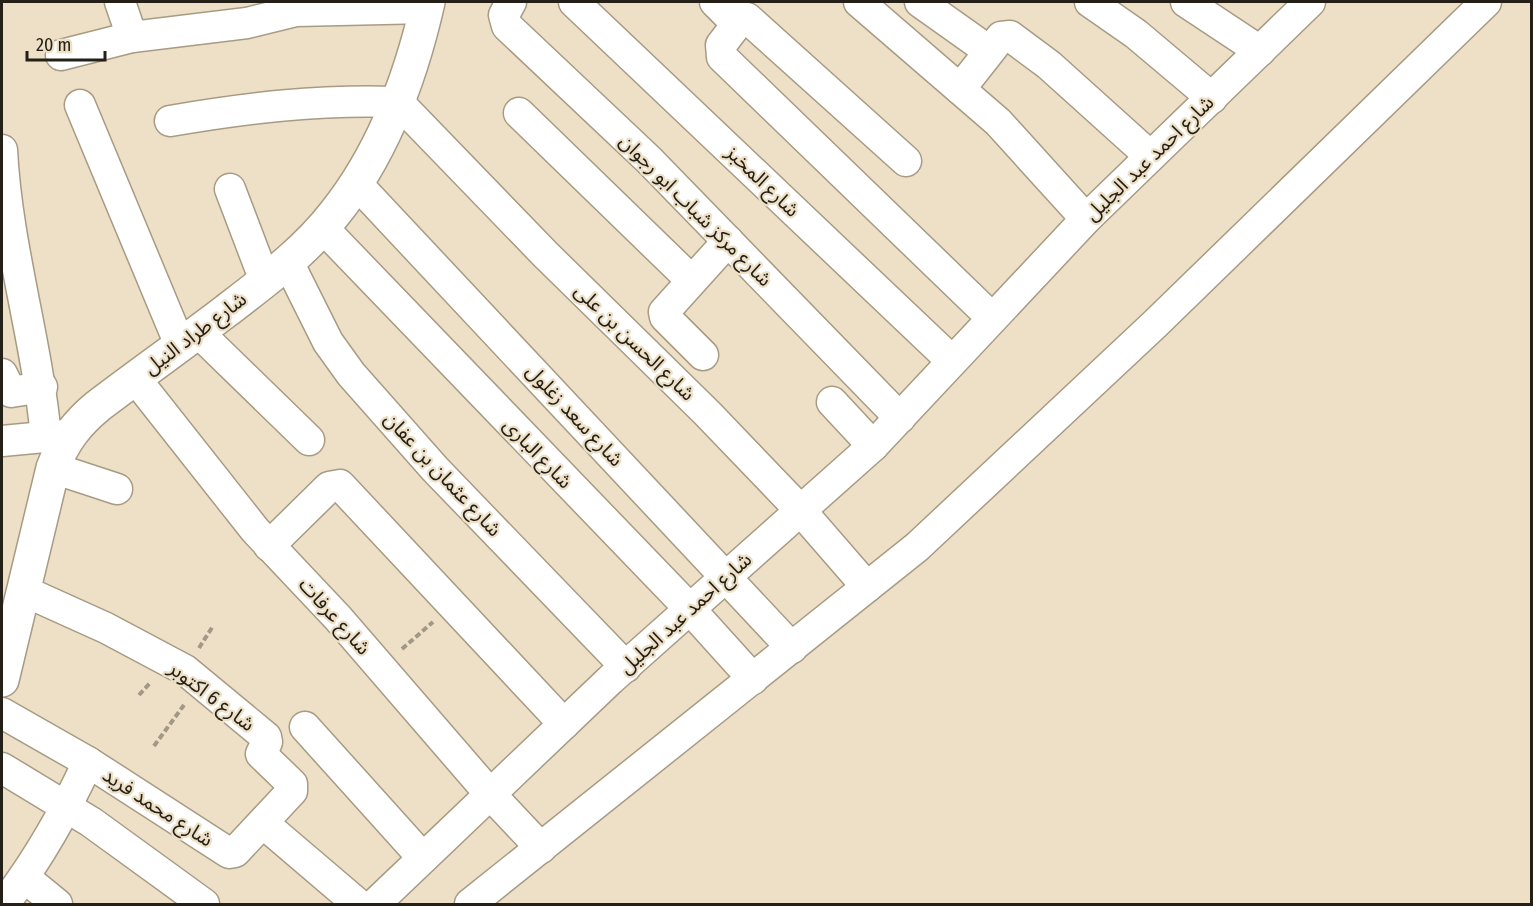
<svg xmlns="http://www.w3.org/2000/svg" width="1533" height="906" viewBox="0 0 1533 906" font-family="'Fira Sans Condensed','Noto Sans Arabic',sans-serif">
<rect width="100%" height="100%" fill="#ede0c7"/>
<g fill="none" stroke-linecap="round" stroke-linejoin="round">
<!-- street casing -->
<g stroke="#a79b84" stroke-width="33">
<g id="street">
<polyline points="120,2 132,37"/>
<polyline points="511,2 504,15 507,26 649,160 900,418"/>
<polyline points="574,2 952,361"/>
<polyline points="715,2 735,22 734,28 721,45 722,57 992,318"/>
<polyline points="859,2 998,122 1086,219"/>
<polyline points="920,2 989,51"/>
<polyline points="1090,2 1136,34 1212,98"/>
<polyline points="1186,2 1260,51"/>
<polyline points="735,22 743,17 747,18 906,161"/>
<polyline points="61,55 132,37 247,23 296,11 427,8"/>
<polyline points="960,89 1001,37 1010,36 1049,65 1150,156"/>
<polyline points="80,105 180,345"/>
<polyline points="519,113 691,280"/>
<path d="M170,121C246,108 320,99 398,102L545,254L707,413L801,511L867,587"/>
<path d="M2,150C7,247 37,340 46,437"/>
<polyline points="357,184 792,648"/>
<polyline points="230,189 265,281"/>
<polyline points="323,228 689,608 753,679"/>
<polyline points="288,262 328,342 351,374 435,469 626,667"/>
<polyline points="198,332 309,440"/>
<polyline points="703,355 665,317 664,312 728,241"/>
<polyline points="2,374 11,392 42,387"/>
<polyline points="135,378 255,530 338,618 490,794 541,848"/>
<polyline points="832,402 873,446"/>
<polyline points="2,441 66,435"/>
<polyline points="53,468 117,489"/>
<polyline points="269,546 329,487 340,485 564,724"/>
<polyline points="2,713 88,762 229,853 235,852 292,791 292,784 261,754 267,742 266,737 185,670 106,628 24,591"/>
<polyline points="305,727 423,858"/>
<polyline points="2,768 91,822 204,904"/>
<polyline points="263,823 358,904"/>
<polyline points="24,877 57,904"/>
<path d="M4,904C38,860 65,812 88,762"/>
<polyline points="375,904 610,680 873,446 1086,219 1310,2"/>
<polyline points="470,904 917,547 1155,324 1486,2"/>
</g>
</g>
<!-- secondary casing -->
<g stroke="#a79b84" stroke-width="36">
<path id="secondary" d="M2,680L53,468C63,442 76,424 98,406C140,374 184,343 226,311C265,281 305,252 335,213C383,153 411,77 428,2"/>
</g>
<!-- path -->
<g stroke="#a29885" stroke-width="4" stroke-dasharray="6 3" stroke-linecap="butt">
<polyline points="199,648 213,626"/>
<polyline points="402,649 433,622"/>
<polyline points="139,695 151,682"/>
<polyline points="154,746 184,705"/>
</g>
<!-- street -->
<use href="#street" stroke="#fff" stroke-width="30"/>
<!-- secondary -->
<use href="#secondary" stroke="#fff" stroke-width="33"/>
</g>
<g text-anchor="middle" stroke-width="4.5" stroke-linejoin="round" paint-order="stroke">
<!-- street labels -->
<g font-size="20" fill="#252017" stroke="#ede0c7">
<text transform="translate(1149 158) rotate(-44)" y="7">شارع احمد عبد الجليل</text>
<text transform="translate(763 181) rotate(44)" y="7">شارع المخبز</text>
<text transform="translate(696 210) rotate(45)" y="7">شارع مركز شباب ابو رجوان</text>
<text transform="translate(195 333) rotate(-37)" y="7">شارع طراد النيل</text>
<text transform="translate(635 342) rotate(44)" y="7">شارع الحسن بن على</text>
<text transform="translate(575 415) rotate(47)" y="7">شارع سعد زغلول</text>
<text transform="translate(538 453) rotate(46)" y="7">شارع البارى</text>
<text transform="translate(443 474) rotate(47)" y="7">شارع عثمان بن عفان</text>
<text transform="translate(685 613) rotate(-42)" y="7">شارع احمد عبد الجليل</text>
<text transform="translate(335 616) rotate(48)" y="7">شارع عرفات</text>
<text transform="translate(212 696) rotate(37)" y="7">شارع 6 اكتوبر</text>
<text transform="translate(158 807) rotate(33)" y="7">شارع محمد فريد</text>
</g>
</g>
<!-- border -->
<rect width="1533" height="906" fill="none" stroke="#252017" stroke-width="6"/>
<!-- scale -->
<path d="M27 51v9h78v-9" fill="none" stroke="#252017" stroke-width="3"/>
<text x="36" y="51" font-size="18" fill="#252017" stroke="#ede0c7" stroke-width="4.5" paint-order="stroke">20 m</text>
</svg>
